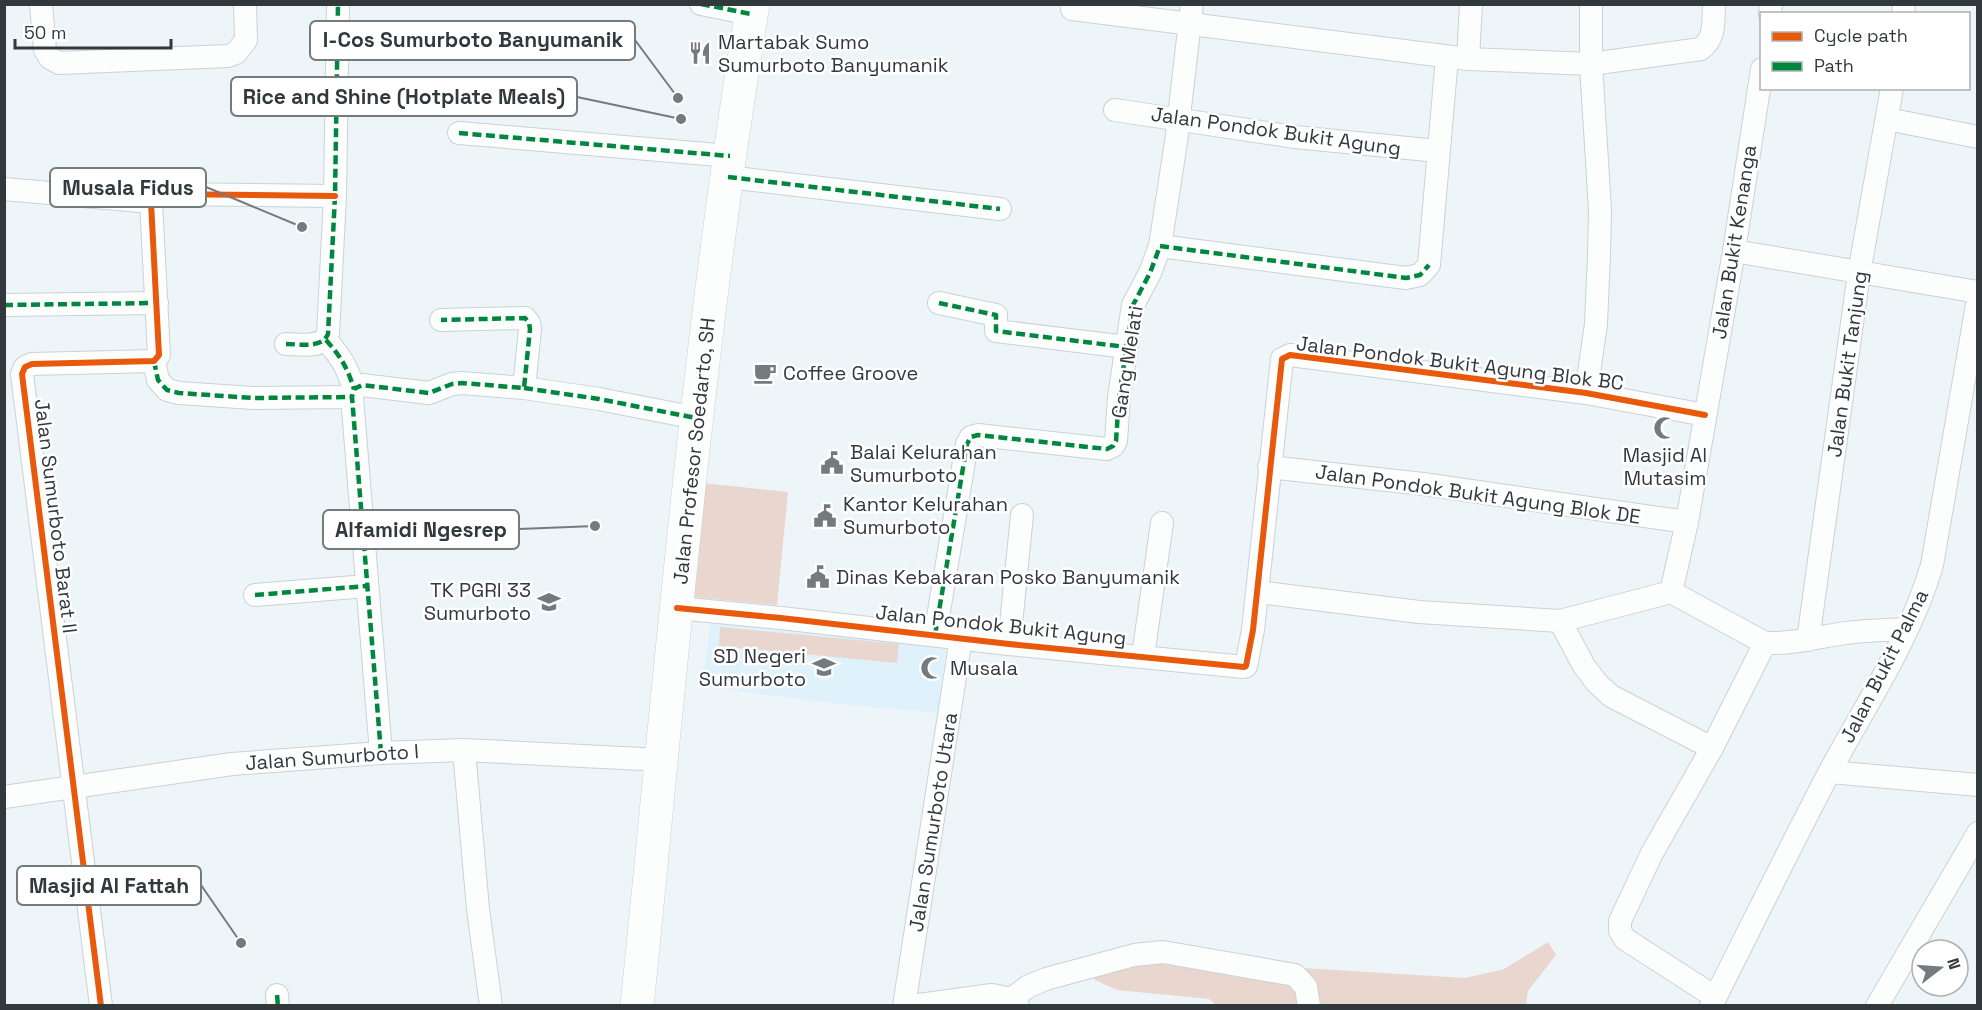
<svg xmlns="http://www.w3.org/2000/svg" width="1982" height="1010" viewBox="0 0 1982 1010" font-family="'Space Grotesk',sans-serif">
<rect width="100%" height="100%" fill="#eef5f8"/>
<!-- built -->
<polygon fill="#dff1fb" points="711,620 946,647 938,713 830,703 702,686"/>
<!-- green -->
<g fill="#e9d6cf">
<polygon points="703,483 788,492 777,605 692,597"/>
<polygon points="720,627 899,644 897,663 719,646"/>
<polygon points="1548,942 1556,955 1528,991 1526,1006 1216,1005 1209,999 1117,990 1095,980 1087,963 1205,962 1465,978 1504,969"/>
</g>
<g fill="none" stroke-linecap="round" stroke-linejoin="round">
<!-- street casing -->
<g stroke="#cbd1d5" stroke-width="24">
<g id="street">
<polyline points="41,4 45,50 50,58 59,63 228,56 236,53 246,40 245,4"/>
<polyline points="701,4 751,14"/>
<path d="M1072,9L1468,59L1591,64L1701,49C1716,37 1713,22 1714,4"/>
<polyline points="1770,14 1771,4"/>
<polyline points="1903,14 1904,4"/>
<polyline points="1468,59 1471,4"/>
<polyline points="1115,110 1295,137 1438,151"/>
<polyline points="1887,119 1978,137"/>
<polyline points="459,133 730,156"/>
<polyline points="728,177 1000,209"/>
<polyline points="4,189 151,202"/>
<polyline points="1160,246 1406,278 1420,275 1429,265 1447,57"/>
<polyline points="1734,251 1978,292"/>
<polyline points="939,303 996,315 996,331 1126,347"/>
<polyline points="4,305 157,303"/>
<path d="M326,340C341,357 347,367 354,389"/>
<path d="M286,344C300,344 322,349 328,334L335,196L338,4"/>
<polyline points="154,361 158,380 167,390 179,393 253,398 352,397"/>
<polyline points="524,388 599,399 696,418"/>
<polyline points="1586,393 1596,324 1599,255 1600,210 1591,64 1591,4"/>
<polyline points="1269,467 1423,484 1687,522"/>
<polyline points="1258,592 1419,612 1560,621 1671,592"/>
<polyline points="1671,592 1687,522 1734,251 1762,69"/>
<path d="M1671,592L1765,643C1793,644 1818,637 1845,633C1866,630 1887,630 1907,629"/>
<polyline points="255,595 367,586"/>
<polyline points="677,608 781,618 1009,644 1244,667 1246,666 1253,630 1282,359 1290,355 1586,393 1705,415"/>
<polyline points="1560,621 1584,666 1597,683 1611,696 1712,748"/>
<polyline points="935,635 967,444 971,437 978,435 1107,449 1113,446 1116,441 1119,397 1133,305 1150,273 1160,246 1176,142 1192,4"/>
<polyline points="1808,640 1859,273 1892,88"/>
<polyline points="1009,644 1022,515"/>
<polyline points="1143,656 1162,523"/>
<polyline points="464,750 478,909 491,1006"/>
<polyline points="381,753 352,397 354,389 362,385 429,393 452,384 462,383 524,388 530,329 529,323 525,318 441,320"/>
<polyline points="1830,772 1978,785"/>
<polyline points="4,797 232,764 381,753 464,750 662,760"/>
<polyline points="277,995 278,1006"/>
<polyline points="1715,997 1625,939 1620,931 1620,921 1652,853 1712,748 1765,643"/>
<polyline points="1011,999 1029,986 1046,979 1134,955 1163,952 1295,975 1306,987 1309,1006"/>
<polyline points="101,1006 22,374 25,367 32,364 154,361 159,355 151,202 158,194 335,196"/>
<polyline points="904,1006 961,638"/>
<polyline points="912,1006 992,995 1011,999 1018,1006"/>
<path d="M1711,1006C1751,927 1790,847 1831,769C1867,703 1911,637 1932,565L1978,299"/>
<polyline points="1877,1006 1978,833"/>
</g>
</g>
<!-- secondary casing -->
<g stroke="#cbd1d5" stroke-width="34">
<path id="secondary" d="M637,1006C671,671 698,336 753,4"/>
</g>
<!-- street -->
<use href="#street" stroke="#fcfefe" stroke-width="22"/>
<!-- secondary -->
<use href="#secondary" stroke="#fcfefe" stroke-width="33"/>
<!-- quiet -->
<g stroke="#00873e" stroke-width="4.5" stroke-dasharray="9 4.5" stroke-linecap="butt">
<polyline points="701,4 751,14"/>
<polyline points="459,133 730,156"/>
<polyline points="728,177 1000,209"/>
<polyline points="939,303 996,315 996,331 1126,347"/>
<polyline points="4,305 157,303"/>
<path d="M326,340C341,357 347,367 354,389"/>
<path d="M286,344C300,344 322,349 328,334L335,196L338,4"/>
<polyline points="154,361 158,380 167,390 179,393 253,398 352,397"/>
<polyline points="524,388 599,399 696,418"/>
<polyline points="255,595 367,586"/>
<polyline points="935,635 967,444 971,437 978,435 1107,449 1113,446 1116,441 1119,397 1133,305 1150,273 1160,246 1406,278 1420,275 1429,265"/>
<polyline points="381,753 352,397 354,389 362,385 429,393 452,384 462,383 524,388 530,329 529,323 525,318 441,320"/>
<polyline points="277,995 278,1006"/>
</g>
<!-- cycleway casing -->
<g stroke="#fff" stroke-width="10">
<g id="cycleway">
<polyline points="677,608 781,618 1009,644 1244,667 1246,666 1253,630 1282,359 1290,355 1586,393 1705,415"/>
<polyline points="101,1006 22,374 25,367 32,364 154,361 159,355 151,202 158,194 335,196"/>
</g>
</g>
<!-- cycleway -->
<use href="#cycleway" stroke="#e8590c" stroke-width="6"/>
</g>
<!-- icons -->
<defs>
<g id="restaurant-bare" transform="scale(1.8)"><path d="M-5-6h1v4h1v-4h1v4h1v-4h1v5L-1.5 .5V6h-2V.5L-5-1ZM5-6V6H3V1.5H1.5Q1.5-4 5-6Z" fill="#737b7e" stroke="#fff" stroke-width="2.5" paint-order="stroke"/></g>
<g id="cafe-bare" transform="scale(1.8)"><path d="M-5.5-4.5H6V0H3Q3 3.5 0 3.5H-2.5Q-5.5 3.5-5.5 0ZM3-3.2v2h1.7v-2ZM-6 4.5H4V6H-6Z" fill="#737b7e" stroke="#fff" stroke-width="2.5" paint-order="stroke"/></g>
<g id="mosque-bare" transform="scale(1.8)"><path d="M3.5-4.9A6 6 0 1 0 3.5 4.9A5 5 0 1 1 3.5-4.9Z" fill="#737b7e" stroke="#fff" stroke-width="2.5" paint-order="stroke"/></g>
<g id="civic-bare" transform="scale(1.8)"><path d="M-.6-6.5H3V-4.5H.6V-3L4-1V1h2V6H-6V1h2V-1L-.6-3ZM-1.2 2.5V6h2.4V2.5Z" fill="#737b7e" stroke="#fff" stroke-width="2.5" paint-order="stroke"/></g>
<g id="school-bare" transform="scale(1.8)"><path d="M0-5L7-2L0 1L-7-2ZM-4 1L0 2.5L4 1V4Q0 6-4 4Z" fill="#737b7e" stroke="#fff" stroke-width="2.5" paint-order="stroke"/></g>
</defs>
<g fill-rule="evenodd">
<use href="#restaurant-bare" x="700" y="53"/>
<use href="#cafe-bare" x="765" y="373"/>
<use href="#mosque-bare" x="1665" y="428"/>
<use href="#civic-bare" x="832" y="463"/>
<use href="#civic-bare" x="825" y="516"/>
<use href="#civic-bare" x="818" y="577"/>
<use href="#school-bare" x="549" y="602"/>
<use href="#school-bare" x="824" y="667"/>
<use href="#mosque-bare" x="932" y="668"/>
</g>
<g text-anchor="middle" stroke-width="5" stroke-linejoin="round" paint-order="stroke">
<!-- poi labels -->
<g font-size="20" fill="#31393d" stroke="#fff" text-anchor="start">
<text x="718" y="49">Martabak Sumo<tspan x="718" dy="23">Sumurboto Banyumanik</tspan></text>
<text x="783" y="380">Coffee Groove</text>
<text x="850" y="459">Balai Kelurahan<tspan x="850" dy="23">Sumurboto</tspan></text>
<text x="1665" y="462" text-anchor="middle">Masjid Al<tspan x="1665" dy="23">Mutasim</tspan></text>
<text x="843" y="511">Kantor Kelurahan<tspan x="843" dy="23">Sumurboto</tspan></text>
<text x="836" y="584">Dinas Kebakaran Posko Banyumanik</text>
<text x="531" y="597" text-anchor="end">TK PGRI 33<tspan x="531" dy="23">Sumurboto</tspan></text>
<text x="806" y="663" text-anchor="end">SD Negeri<tspan x="806" dy="23">Sumurboto</tspan></text>
<text x="950" y="675">Musala</text>
</g>
<!-- street labels -->
<g font-size="20" fill="#31393d" stroke="#fff">
<text transform="translate(1276 131) rotate(8)" y="7">Jalan Pondok Bukit Agung</text>
<text transform="translate(1734 242) rotate(-81)" y="7">Jalan Bukit Kenanga</text>
<text transform="translate(1127 362) rotate(-81)" y="7">Gang Melati</text>
<text transform="translate(1460 363) rotate(7)" y="7">Jalan Pondok Bukit Agung Blok BC</text>
<text transform="translate(1847 364) rotate(-82)" y="7">Jalan Bukit Tanjung</text>
<text transform="translate(694 451) rotate(-84)" y="7">Jalan Profesor Soedarto, SH</text>
<text transform="translate(1478 494) rotate(8)" y="7">Jalan Pondok Bukit Agung Blok DE</text>
<text transform="translate(56 516) rotate(83)" y="7">Jalan Sumurboto Barat II</text>
<text transform="translate(1001 625) rotate(6)" y="7">Jalan Pondok Bukit Agung</text>
<text transform="translate(1884 666) rotate(-63)" y="7">Jalan Bukit Palma</text>
<text transform="translate(332 757) rotate(-4)" y="7">Jalan Sumurboto I</text>
<text transform="translate(933 822) rotate(-81)" y="7">Jalan Sumurboto Utara</text>
</g>
</g>
<!-- callouts -->
<path fill="none" stroke="#737b7e" stroke-width="2" d="M678 98L635 40M681 119L577 97M302 227L206 187M595 526L519 529M241 943L201 885"/>
<g fill="#737b7e" stroke="#fff" stroke-width="2">
<circle cx="678" cy="98" r="6"/>
<circle cx="681" cy="119" r="6"/>
<circle cx="302" cy="227" r="6"/>
<circle cx="595" cy="526" r="6"/>
<circle cx="241" cy="943" r="6"/>
</g>
<g fill="#fff" stroke="#737b7e" stroke-width="2">
<rect x="310" y="21" width="325" height="39" rx="6"/>
<rect x="231" y="77" width="346" height="39" rx="6"/>
<rect x="50" y="168" width="156" height="39" rx="6"/>
<rect x="323" y="510" width="196" height="39" rx="6"/>
<rect x="17" y="866" width="184" height="39" rx="6"/>
</g>
<g font-size="21" text-anchor="middle" font-weight="bold" fill="#31393d">
<text x="473" y="47">I-Cos Sumurboto Banyumanik</text>
<text x="404" y="104">Rice and Shine (Hotplate Meals)</text>
<text x="128" y="195">Musala Fidus</text>
<text x="421" y="537">Alfamidi Ngesrep</text>
<text x="109" y="893">Masjid Al Fattah</text>
</g>
<!-- border -->
<rect width="1982" height="1010" fill="none" stroke="#31393d" stroke-width="12"/>
<!-- legend -->
<rect x="1760" y="12" width="210" height="78" fill="#ffffff" stroke="#adb0b1" stroke-width="1.5"/>
<rect x="1772" y="32" width="30" height="9" fill="#e8590c" stroke="#adb0b1" stroke-width="1.5"/>
<text x="1814" y="42" font-size="18" fill="#31393d">Cycle path</text>
<rect x="1772" y="62" width="30" height="9" fill="#00873e" stroke="#adb0b1" stroke-width="1.5"/>
<text x="1814" y="72" font-size="18" fill="#31393d">Path</text>
<!-- north arrow -->
<g transform="translate(1940 968) rotate(73)"><circle r="28" fill="#ffffff" stroke="#adb0b1" stroke-width="1.5"/>
<path d="M0-4.5L10 22L0 15L-10 22Z" fill="#737b7e"/>
<text y="-9" font-size="16" font-weight="bold" text-anchor="middle" fill="#31393d">N</text>
</g>
<!-- scale -->
<path d="M15 39v9h156v-9" fill="none" stroke="#31393d" stroke-width="3"/>
<text x="24" y="39" font-size="18" fill="#31393d" stroke="#ffffff" stroke-width="4.5" paint-order="stroke">50 m</text>
</svg>
